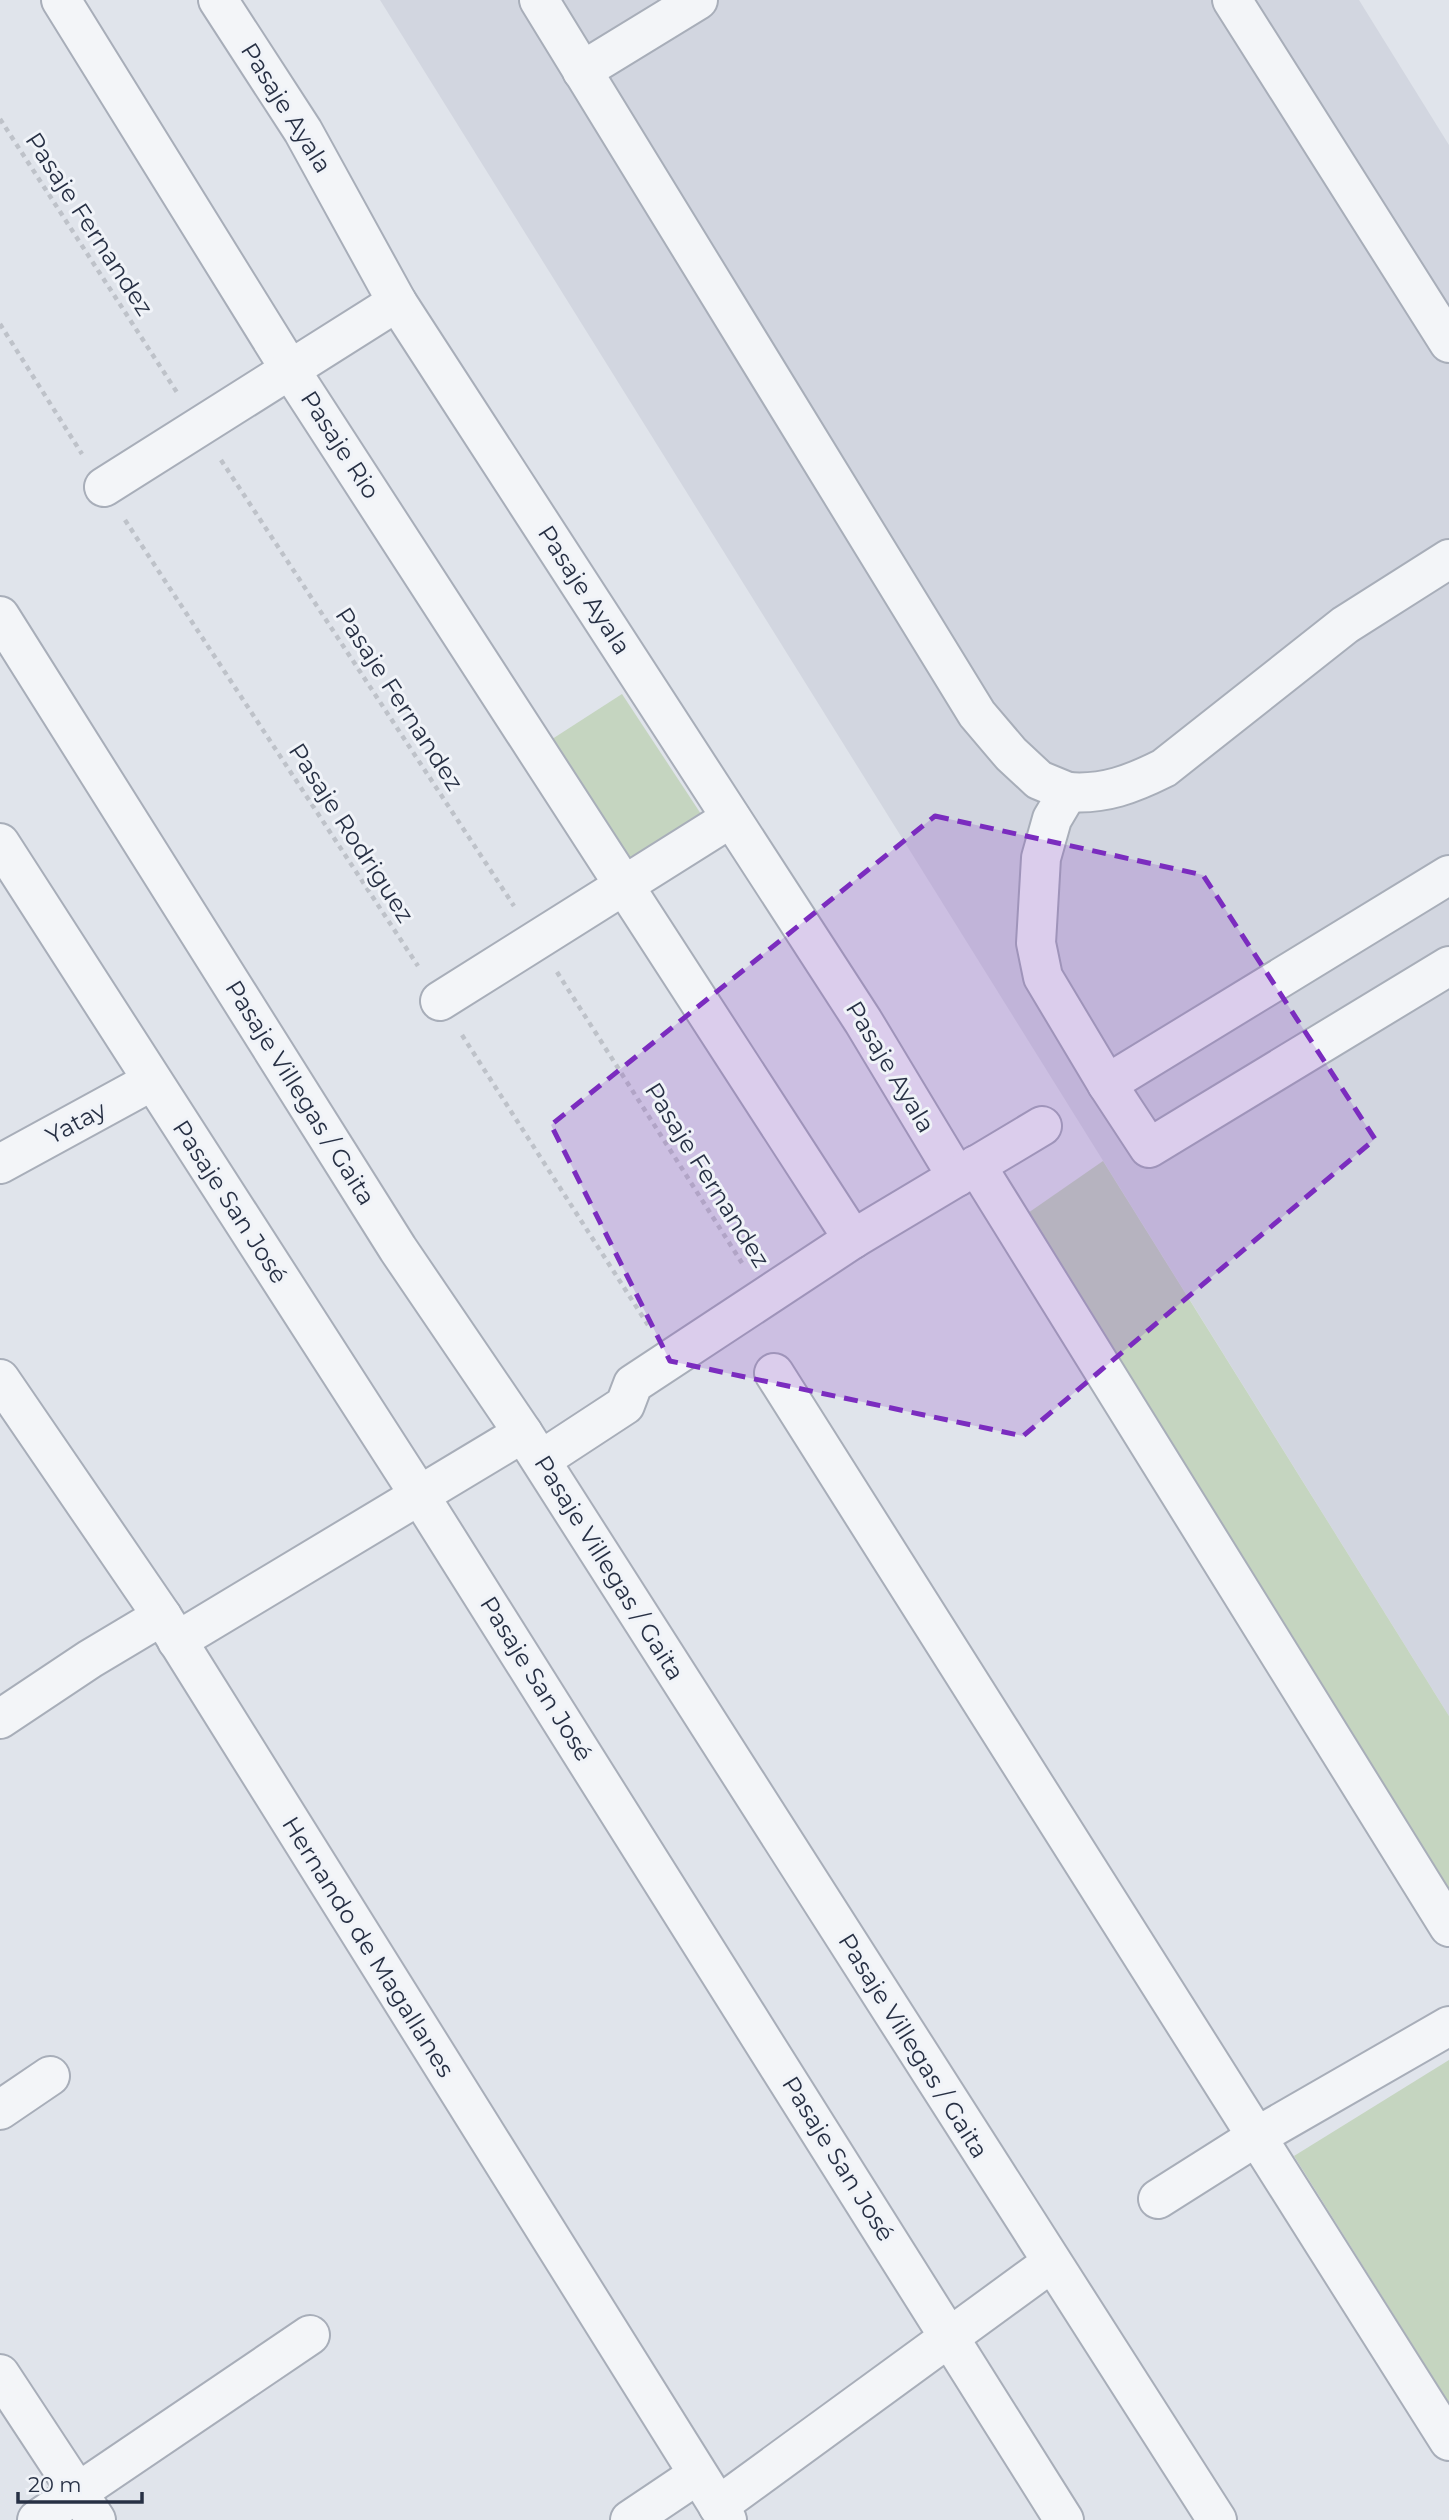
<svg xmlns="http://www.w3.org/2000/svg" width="1449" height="2520" viewBox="0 0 1449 2520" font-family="Montserrat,sans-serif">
<rect width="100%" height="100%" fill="#e0e4eb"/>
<!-- built -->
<polygon fill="#d2d6e0" points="380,0 1359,0 1449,145 1449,1716"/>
<!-- green -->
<g fill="#c5d5c0">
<polygon points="622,694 701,814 624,864 546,743"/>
<polygon points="1103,1161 1449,1716 1449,1891 1028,1213"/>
<polygon points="1449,2060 1449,2403 1294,2156"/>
</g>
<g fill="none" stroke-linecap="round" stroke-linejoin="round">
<!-- minor casing -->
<g stroke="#a8aeb9" stroke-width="42">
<g id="minor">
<polyline points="61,0 291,371 853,1239"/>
<polyline points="218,0 303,131 397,302 863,1021 957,1177"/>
<polyline points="539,0 977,714 1011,754 1039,780 1068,792 1052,819 1041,858 1036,943 1043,977 1107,1084 1149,1148 1449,966"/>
<polyline points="1232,0 1449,343"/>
<polyline points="582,71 698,0"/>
<polyline points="104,487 397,302"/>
<polyline points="0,616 398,1249 523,1433 1217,2520"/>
<path d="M1068,792C1104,795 1132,784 1164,768L1345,625L1449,559"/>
<polyline points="0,843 420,1496 1064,2520"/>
<polyline points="440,1001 731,818"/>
<polyline points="1107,1084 1449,875"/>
<polyline points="0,1164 152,1081"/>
<polyline points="976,1165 1449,1927"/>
<polyline points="774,1373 1449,2441"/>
<polyline points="0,1379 162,1616 727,2520"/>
<polyline points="541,1460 625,1405 633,1384 853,1239 1042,1126"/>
<polyline points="177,1641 523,1433"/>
<polyline points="0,1719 90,1659 162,1616"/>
<polyline points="0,2110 50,2076"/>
<polyline points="1158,2199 1256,2137 1449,2026"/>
<polyline points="0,2374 96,2520"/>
<polyline points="718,2506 1051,2263"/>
<polyline points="37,2520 310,2335"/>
<polyline points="630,2520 697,2475"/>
</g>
</g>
<!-- path -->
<g stroke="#bec2c9" stroke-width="4.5" stroke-dasharray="5 5" stroke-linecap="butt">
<polyline points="0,119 178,394"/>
<polyline points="0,324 82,454"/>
<polyline points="221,460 514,906"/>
<polyline points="125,520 418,966"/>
<polyline points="557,972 742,1263"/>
<polyline points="462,1035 648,1325"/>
</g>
<!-- minor -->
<use href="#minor" stroke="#f3f5f8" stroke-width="38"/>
</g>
<!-- marked area -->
<path fill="#7b2cbf" fill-opacity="0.2" stroke="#7b2cbf" stroke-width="5" stroke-dasharray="14 9" stroke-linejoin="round" d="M935,816L1203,875L1375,1139L1023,1436L670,1361L551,1125Z"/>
<g text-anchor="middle" stroke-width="6" stroke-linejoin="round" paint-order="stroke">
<!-- street labels -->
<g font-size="24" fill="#273044" stroke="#f0f3f8">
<text transform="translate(286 108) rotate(58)" y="8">Pasaje Ayala</text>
<text transform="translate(89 224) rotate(57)" y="8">Pasaje Fernandez</text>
<text transform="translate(340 445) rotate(57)" y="8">Pasaje Rio</text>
<text transform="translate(584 590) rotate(57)" y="8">Pasaje Ayala</text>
<text transform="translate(399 699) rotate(57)" y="8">Pasaje Fernandez</text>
<text transform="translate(351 833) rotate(57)" y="8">Pasaje Rodriguez</text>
<text transform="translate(890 1067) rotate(59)" y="8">Pasaje Ayala</text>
<text transform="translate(300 1093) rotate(58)" y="8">Pasaje Villegas / Gaita</text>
<text transform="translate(76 1123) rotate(-28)" y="8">Yatay</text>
<text transform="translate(707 1175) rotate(58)" y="8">Pasaje Fernandez</text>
<text transform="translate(230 1202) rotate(57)" y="8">Pasaje San José</text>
<text transform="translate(609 1568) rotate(58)" y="8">Pasaje Villegas / Gaita</text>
<text transform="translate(536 1679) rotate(58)" y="8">Pasaje San José</text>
<text transform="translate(368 1947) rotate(58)" y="8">Hernando de Magallanes</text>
<text transform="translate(913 2046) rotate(58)" y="8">Pasaje Villegas / Gaita</text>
<text transform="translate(838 2159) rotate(58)" y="8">Pasaje San José</text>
</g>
</g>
<!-- scale -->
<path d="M18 2492v10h124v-10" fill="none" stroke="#273044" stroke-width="3.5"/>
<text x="28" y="2492" font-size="21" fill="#273044" stroke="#f0f3f8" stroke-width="5" paint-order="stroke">20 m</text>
</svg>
